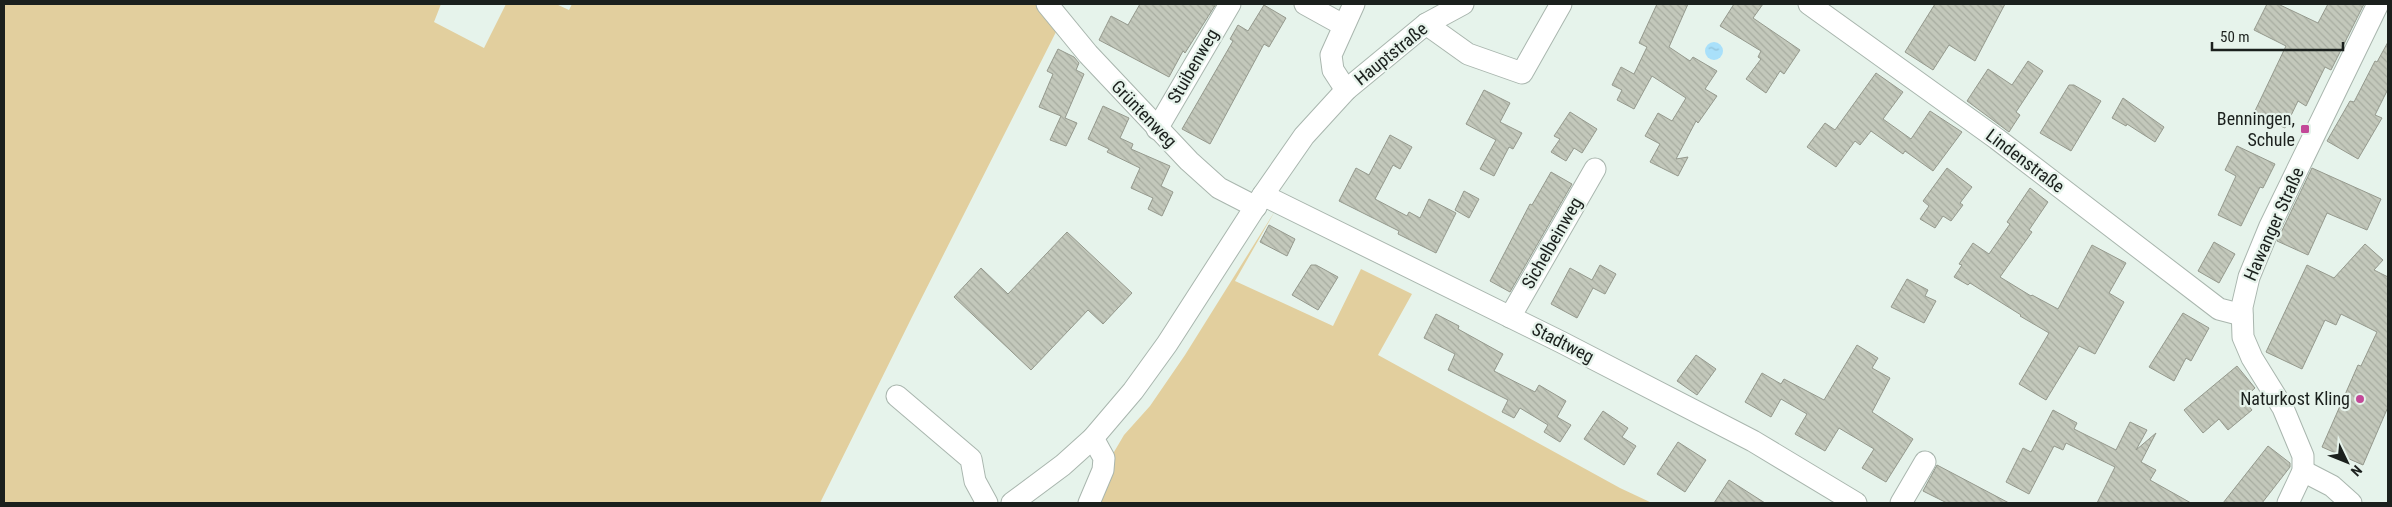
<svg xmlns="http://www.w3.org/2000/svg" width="2392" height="507" viewBox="0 0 2392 507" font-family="'Roboto Condensed',sans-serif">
<defs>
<pattern id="water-ripples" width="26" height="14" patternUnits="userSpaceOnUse" patternTransform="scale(1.25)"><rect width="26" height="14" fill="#a9e0fa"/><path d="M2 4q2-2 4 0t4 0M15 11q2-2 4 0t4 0" fill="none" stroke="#91c0d6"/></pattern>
<pattern id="building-back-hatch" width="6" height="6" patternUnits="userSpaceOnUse" patternTransform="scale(1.25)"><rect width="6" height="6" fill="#c3c8bb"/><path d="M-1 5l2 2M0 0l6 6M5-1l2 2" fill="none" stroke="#a7aca0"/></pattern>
</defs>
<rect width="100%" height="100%" fill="#e6f3eb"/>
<!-- green -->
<g fill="#e2cf9e">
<polygon points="4,4 441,4 434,22 484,48 506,4 556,4 569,10 572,4 1038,4 1058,28 912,317 820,503 4,503"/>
<polygon points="1275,211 1235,281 1333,326 1361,269 1412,294 1378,355 1620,488 1652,503 1096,503 1110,472 1114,452 1124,435 1150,406 1185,355"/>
</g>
<!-- water -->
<circle fill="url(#water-ripples)" cx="1714" cy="51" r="9"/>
<!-- building -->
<g fill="url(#building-back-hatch)" stroke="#95998d">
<polygon points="1140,4 1216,4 1185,53 1183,51 1169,77 1099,40 1111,16 1128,25"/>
<polygon points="1657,4 1688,4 1669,47 1690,61 1693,57 1717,71 1705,89 1717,96 1698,123 1696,121 1676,159 1688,157 1678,176 1650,162 1660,144 1645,136 1658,113 1672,121 1686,98 1652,76 1634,109 1617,100 1622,90 1612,85 1621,67 1634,74 1647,47 1639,43"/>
<polygon points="1734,4 1763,4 1753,18 1800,50 1784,74 1780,71 1766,93 1746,79 1761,59 1758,57 1761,51 1720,26"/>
<polygon points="1935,4 2005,4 1975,61 1949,45 1933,70 1905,52"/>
<polygon points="2267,4 2278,4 2318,23 2328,4 2364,4 2331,70 2325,67 2306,106 2298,101 2285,128 2254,113 2286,46 2254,30"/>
<polygon points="1264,5 1286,18 1269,47 1264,44 1210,144 1182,129 1233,41 1230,39 1238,25 1248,31"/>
<polygon points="2388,42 2388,89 2375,115 2382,118 2358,159 2327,141 2350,101 2354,102 2375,61 2377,62"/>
<polygon points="1058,49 1074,57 1079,63 1076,70 1084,74 1065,118 1077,123 1066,146 1050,140 1061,116 1039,107 1053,74 1047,71"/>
<polygon points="2028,61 2043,71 2016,112 2020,115 2009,132 1967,101 1988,69 2012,85"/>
<polygon points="1876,73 1903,92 1883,119 1911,139 1930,111 1962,132 1933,171 1905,151 1903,154 1871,131 1860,145 1855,141 1836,167 1807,147 1825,123 1835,130"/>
<polygon points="2069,85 2074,85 2101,101 2071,151 2040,133"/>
<polygon points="1484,90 1510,103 1500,122 1522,133 1513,149 1509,147 1494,176 1480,169 1496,140 1466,124"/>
<polygon points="2123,98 2164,127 2155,142 2127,124 2126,126 2112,118"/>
<polygon points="1103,106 1129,118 1120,138 1133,144 1131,149 1170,166 1161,186 1173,192 1162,216 1148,209 1153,198 1131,188 1140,168 1107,152 1109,149 1088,139"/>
<polygon points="1570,112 1597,129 1582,153 1574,148 1566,161 1551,152 1560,139 1554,136"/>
<polygon points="1390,135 1412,147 1400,169 1393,165 1375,199 1407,216 1409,212 1420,218 1429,199 1456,213 1436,253 1398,234 1399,231 1339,201 1356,168 1369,175"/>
<polygon points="2237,146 2275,164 2263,188 2260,187 2241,226 2218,215 2236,176 2225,170"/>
<polygon points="1947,168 1972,187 1960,203 1963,205 1951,221 1943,216 1935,228 1920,219 1929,206 1923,201"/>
<polygon points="2312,168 2381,199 2367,230 2327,213 2308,255 2277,241"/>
<polygon points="1551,172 1572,184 1510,292 1490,281 1530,204 1532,205"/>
<polygon points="2030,188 2048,202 2029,230 2032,232 2000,277 2031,296 2032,295 2058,309 2092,245 2126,263 2109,293 2124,302 2095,354 2079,346 2046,400 2019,384 2049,333 2020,316 2021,315 1970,283 1968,285 1954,277 1962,265 1959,264 1973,243 1989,254 2010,224 2007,222"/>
<polygon points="1464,191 1479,199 1469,218 1455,210"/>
<polygon points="1269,225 1295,239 1287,256 1260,242"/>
<polygon points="1067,232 1132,293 1103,324 1088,310 1031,370 954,297 981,268 1008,294"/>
<polygon points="2214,242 2235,254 2219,283 2198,271"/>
<polygon points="2365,244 2383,260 2374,270 2388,277 2388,407 2363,465 2322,447 2358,365 2361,366 2377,332 2341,314 2336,325 2325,320 2302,369 2266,352 2307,265 2334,278"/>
<polygon points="1311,265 1316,265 1338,277 1318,310 1292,295"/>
<polygon points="1600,265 1616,274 1605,294 1593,288 1577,318 1551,304 1570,268 1592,280"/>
<polygon points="1907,279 1928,290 1925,296 1936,301 1924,323 1891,307"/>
<polygon points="2183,313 2209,328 2191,361 2186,358 2174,381 2149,367"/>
<polygon points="1436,314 1459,326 1458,329 1503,354 1494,371 1535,392 1539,385 1566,401 1557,417 1571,425 1560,442 1544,432 1548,425 1520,408 1514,418 1502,412 1508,400 1448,370 1455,354 1424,338"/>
<polygon points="1857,345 1878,358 1872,368 1890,378 1872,412 1913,439 1886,482 1862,468 1874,449 1839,428 1825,451 1795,434 1807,414 1781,399 1771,417 1745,402 1762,373 1781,384 1784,379 1824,400"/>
<polygon points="1696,355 1716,369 1697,395 1677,381"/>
<polygon points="2237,366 2255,388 2243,399 2252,410 2228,430 2219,419 2203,433 2184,410"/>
<polygon points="2053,410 2077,423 2074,429 2116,450 2130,422 2147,430 2136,450 2156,433 2141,462 2156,470 2150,480 2191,503 2097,503 2115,467 2066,443 2063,450 2054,446 2029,494 2006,482 2023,448 2031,452"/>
<polygon points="1603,411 1628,428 1622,437 1636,446 1624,465 1584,439"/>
<polygon points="1678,442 1706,460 1685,492 1657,474"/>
<polygon points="2268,446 2290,463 2290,467 2262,503 2223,503"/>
<polygon points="1937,465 2009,503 1947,503 1923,491"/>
<polygon points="1729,480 1765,503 1714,503"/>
</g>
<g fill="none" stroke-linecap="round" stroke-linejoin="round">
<!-- minor casing -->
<g stroke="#a9b6ae" stroke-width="23">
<g id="minor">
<polyline points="1047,4 1088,54 1189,161 1219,188 1256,207"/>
<polyline points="1305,4 1343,25"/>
<polyline points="1809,4 1997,139 2219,309 2242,315"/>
<polyline points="1426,24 1468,54 1522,73 1561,4"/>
<polyline points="1346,90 1333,70 1331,55 1354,4"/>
<polyline points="1157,129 1230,4"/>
<polyline points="1263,195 1561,342 1753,441 1856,503"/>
<polyline points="1510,317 1595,169"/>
<polyline points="897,396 971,459 975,481 987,503"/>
<polyline points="2303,471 2332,486 2351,503"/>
<polyline points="1012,503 1063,465 1093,438 1133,391 1167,344 1263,195 1304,136 1346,90 1426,24 1463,4"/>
<polyline points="1089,503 1103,470 1104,458 1093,438"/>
<polyline points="1901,503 1925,462"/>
<polyline points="2288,503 2303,471 2303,456 2283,408 2252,358 2243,337 2242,307 2249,277 2270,226 2378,4"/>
</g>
</g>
<!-- minor -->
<use href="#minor" stroke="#fff" stroke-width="21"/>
</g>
<!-- markers -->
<g fill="#c34898" stroke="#e6f3eb" stroke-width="2">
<rect x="2300" y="124" width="10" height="10" rx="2.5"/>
<circle cx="2360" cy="399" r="5"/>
</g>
<g text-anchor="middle" stroke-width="4.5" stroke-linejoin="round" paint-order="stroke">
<!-- street labels -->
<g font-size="18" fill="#1b201d" stroke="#e6f3eb">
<text transform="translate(1391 54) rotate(-39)" y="6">Hauptstraße</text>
<text transform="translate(1193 66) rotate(-60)" y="6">Stuibenweg</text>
<text transform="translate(1144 114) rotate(46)" y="6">Grüntenweg</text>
<text transform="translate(2025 161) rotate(37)" y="6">Lindenstraße</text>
<text transform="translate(2274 224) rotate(-66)" y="6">Hawanger Straße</text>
<text transform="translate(1552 243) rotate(-60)" y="6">Sichelbeinweg</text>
<text transform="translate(1563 343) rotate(27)" y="6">Stadtweg</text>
</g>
<!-- poi labels -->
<g font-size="18" fill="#1b201d" stroke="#e6f3eb" text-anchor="end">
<text x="2295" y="125">Benningen,<tspan x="2295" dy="21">Schule</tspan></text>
<text x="2350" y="405">Naturkost Kling</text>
</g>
</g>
<!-- border -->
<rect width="2392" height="507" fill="none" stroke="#1b201d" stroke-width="10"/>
<!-- north arrow -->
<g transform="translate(2347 462) rotate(133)" stroke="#e6f3eb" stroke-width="4" paint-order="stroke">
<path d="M0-4L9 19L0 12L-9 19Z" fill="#1b201d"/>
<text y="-8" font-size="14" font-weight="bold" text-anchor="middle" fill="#1b201d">N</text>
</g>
<!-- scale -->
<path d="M2212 42v8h131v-8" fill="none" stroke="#1b201d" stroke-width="2.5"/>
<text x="2220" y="42" font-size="15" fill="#1b201d" stroke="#e6f3eb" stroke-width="4" paint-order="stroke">50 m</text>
</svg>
